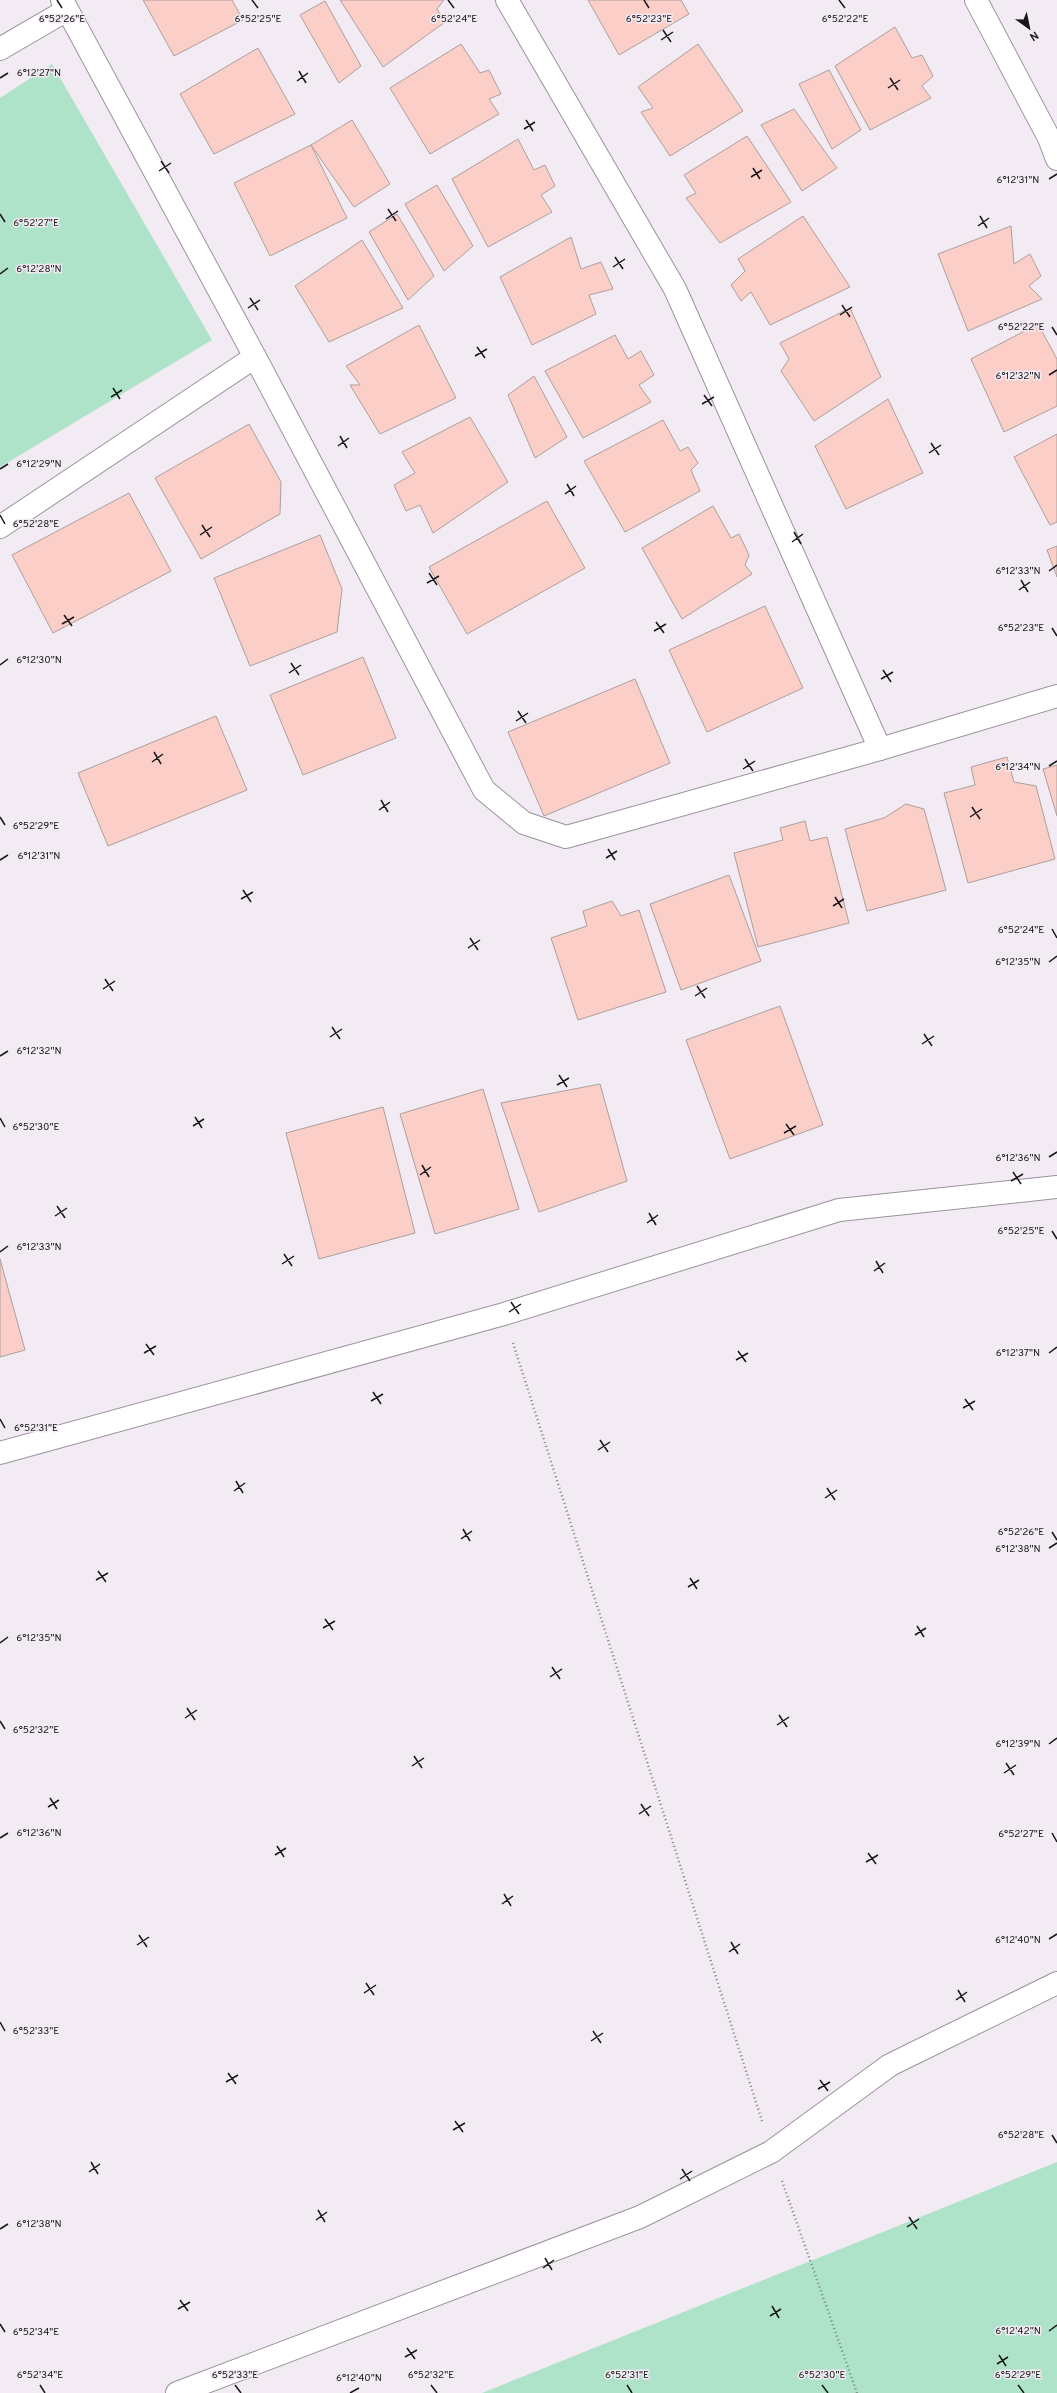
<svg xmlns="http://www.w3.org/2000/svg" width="1057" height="2393" viewBox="0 0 1057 2393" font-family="Overpass,sans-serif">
<rect width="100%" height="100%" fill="#f3ebf4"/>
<!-- green -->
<g fill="#aee3c9">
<polygon points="52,64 212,340 0,467 0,98"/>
<polygon points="1057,2162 1057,2393 482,2393"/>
</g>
<!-- building -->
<g fill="#fccec8" stroke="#ab9f9d">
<polygon points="143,0 232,0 243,20 174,56"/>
<polygon points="340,0 444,0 437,9 445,22 383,67"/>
<polygon points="588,0 681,0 689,14 619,55"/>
<polygon points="325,1 361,66 339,83 300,15"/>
<polygon points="895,27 912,58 922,55 933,76 922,86 931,98 870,130 835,66"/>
<polygon points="461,44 480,73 489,70 501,94 489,99 499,114 430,154 390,88"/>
<polygon points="698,44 743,111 670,156 641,112 653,108 638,87"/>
<polygon points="258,48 295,114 214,154 180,94"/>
<polygon points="829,70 861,130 832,149 799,84"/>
<polygon points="794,109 837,168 802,191 761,125"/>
<polygon points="352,120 390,184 354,207 311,145"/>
<polygon points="747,136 791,202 720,243 686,198 696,193 684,175"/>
<polygon points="518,139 534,170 545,165 555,186 541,195 552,212 488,247 452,179"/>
<polygon points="311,145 347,218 270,256 234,183"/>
<polygon points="437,185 473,246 444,271 405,204"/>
<polygon points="397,214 434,276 408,300 369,232"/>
<polygon points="803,216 850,287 770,325 751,292 741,301 731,285 745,271 738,259"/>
<polygon points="1011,226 1014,264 1030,254 1041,276 1029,286 1042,299 968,331 938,254"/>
<polygon points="571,237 581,269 601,262 613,289 589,295 596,314 532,345 500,277"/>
<polygon points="362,240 403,308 329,342 295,286"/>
<polygon points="850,308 881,377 814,421 781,371 789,359 780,343"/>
<polygon points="1038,324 1057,359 1057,406 1004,432 971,359"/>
<polygon points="419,325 456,398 380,434 350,385 360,385 346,366"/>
<polygon points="615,335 628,359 641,351 654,375 639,385 651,402 583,438 545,371"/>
<polygon points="534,376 567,437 535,458 508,395"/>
<polygon points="888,399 923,473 846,509 815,446"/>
<polygon points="470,417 508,482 433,533 420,505 406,511 394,485 415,473 402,452"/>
<polygon points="663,420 680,451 688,447 698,463 691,470 700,491 625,532 584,461"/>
<polygon points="249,424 281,482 280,514 201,559 155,478"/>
<polygon points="1057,434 1057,522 1050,525 1014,457"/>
<polygon points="129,493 171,571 53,633 12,555"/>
<polygon points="547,501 585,568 467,634 429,567"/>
<polygon points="713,506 731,538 739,534 749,555 745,565 752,574 682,619 642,548"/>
<polygon points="320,535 342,589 337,632 250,666 214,578"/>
<polygon points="1057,546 1057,577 1047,550"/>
<polygon points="765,606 803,688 707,732 669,650"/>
<polygon points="363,657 396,738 303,775 270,695"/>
<polygon points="635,679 670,763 544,816 508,732"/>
<polygon points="216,716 247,790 108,846 78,773"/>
<polygon points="1007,757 1014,782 1036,786 1055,859 968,883 944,793 975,785 971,767"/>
<polygon points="1057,765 1057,816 1043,769"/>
<polygon points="906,804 924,809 946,890 867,911 845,829 884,818"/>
<polygon points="805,821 810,841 827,837 849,923 758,947 734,853 783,840 780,828"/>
<polygon points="729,875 761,961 681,990 650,904"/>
<polygon points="612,901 621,916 639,910 666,992 578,1020 551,938 587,926 583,911"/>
<polygon points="780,1006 823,1125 730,1159 686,1040"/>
<polygon points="600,1084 627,1181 539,1212 501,1103"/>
<polygon points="483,1089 519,1209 435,1234 400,1114"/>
<polygon points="383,1107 415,1233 319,1259 286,1133"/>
<polygon points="0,1259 25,1350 0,1357"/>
</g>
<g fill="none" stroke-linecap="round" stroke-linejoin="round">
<!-- minor casing -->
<g stroke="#9a939c" stroke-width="24">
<g id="minor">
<polyline points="62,0 255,357 484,790 524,823 566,837 880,749 1057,696"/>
<polyline points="507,0 675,289 880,749"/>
<polyline points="976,0 1049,138 1057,159"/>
<polyline points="0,49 67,10"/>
<polyline points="0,527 255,357"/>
<polyline points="0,1453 504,1314 839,1210 1057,1187"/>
<polyline points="177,2393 640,2217 771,2152 890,2065 1057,1983"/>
</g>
</g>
<!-- path -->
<g stroke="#847f85" stroke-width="2.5" stroke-dasharray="1 3" stroke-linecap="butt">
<polyline points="513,1343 762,2121"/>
<polyline points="782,2181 857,2393"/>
</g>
<!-- minor -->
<use href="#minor" stroke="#fff" stroke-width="22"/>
</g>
<!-- ticks -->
<path fill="none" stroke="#191619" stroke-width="1.5" d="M57,0L62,8M252,0L258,8M448,0L454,8M644,0L649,8M839,0L845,8M663,30L671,42M661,40L673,32M299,71L306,83M0,78L8,73M890,78L898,90M297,81L308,73M888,88L900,80M526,120L533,131M524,129L535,122M161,161L169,173M753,168L760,179M159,171L171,163M751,177L762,170M1049,179L1057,174M388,209L396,221M0,214L5,222M980,216L987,228M386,219L398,211M978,226L989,218M615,257L623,269M613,267L625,259M0,274L8,268M250,298L258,310M842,305L850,317M248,308L260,300M840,315L852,307M1052,327L1057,335M477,347L485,358M475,356L487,349M1049,375L1057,370M113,388L120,399M704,395L712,406M111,397L122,390M702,404L714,397M340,436L347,448M931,443L939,455M338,446L349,438M929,453L941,445M0,469L8,464M567,484L574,496M565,494L576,486M0,515L5,524M202,525L210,537M794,532L801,544M200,535L212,527M792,542L803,534M1049,571L1057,565M429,573L437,585M1021,580L1028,592M427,583L439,576M1019,590L1030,582M64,615L72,626M656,622L664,633M62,624L74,617M1052,628L1057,636M654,631L666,624M291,663L299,675M0,665L8,659M883,670L891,682M289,673L301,665M881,679L893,672M518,711L526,723M516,721L528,713M154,752L161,764M745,759L753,771M152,762L163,754M1049,766L1057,761M743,769L755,761M381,800L388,812M972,807L980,819M379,810L390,802M0,817L5,825M970,817L982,809M608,849L615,860M606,858L617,851M0,860L8,855M243,890L251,902M835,897L842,908M241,899L253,892M833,906L844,899M1052,929L1057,938M470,938L478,950M468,948L480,940M1049,962L1057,956M105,979L113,991M697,986L705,998M103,989L115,981M695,996L707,988M332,1027L340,1039M924,1034L932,1046M330,1037L342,1029M922,1044L934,1036M0,1056L8,1051M559,1075L567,1087M557,1085L569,1078M195,1117L202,1128M0,1118L5,1127M786,1124L794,1135M193,1126L204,1119M784,1133L796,1126M1049,1157L1057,1152M422,1165L429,1177M1013,1172L1021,1184M420,1175L431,1167M1011,1181L1023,1174M57,1206L65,1218M649,1213L656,1225M55,1216L67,1208M647,1223L658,1215M1052,1231L1057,1239M0,1252L8,1246M284,1254L292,1266M876,1261L883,1273M282,1264L294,1256M874,1271L885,1263M511,1302L519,1314M509,1312L521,1304M146,1344L154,1355M738,1351L746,1362M144,1353L156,1346M1049,1353L1057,1347M736,1360L748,1353M373,1392L381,1404M965,1399L973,1410M371,1401L383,1394M963,1408L975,1401M0,1419L5,1428M600,1440L608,1452M598,1450L610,1442M236,1481L243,1493M827,1488L835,1500M234,1491L245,1483M825,1498L837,1490M463,1529L470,1541M1052,1532L1057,1540M461,1539L472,1531M1049,1548L1057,1543M98,1571L106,1582M690,1578L697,1589M96,1580L108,1573M688,1587L699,1580M325,1619L333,1630M917,1626L924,1637M323,1628L335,1621M915,1635L926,1628M0,1643L8,1637M552,1667L560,1679M550,1677L562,1669M187,1708L195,1720M779,1715L787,1727M185,1718L197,1710M0,1721L5,1729M777,1725L789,1717M1049,1744L1057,1738M414,1756L422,1768M1006,1763L1014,1775M412,1766L424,1758M1004,1773L1016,1765M50,1798L57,1809M641,1804L649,1816M48,1807L59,1800M639,1814L651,1806M1052,1833L1057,1842M0,1838L8,1833M277,1846L284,1857M868,1853L876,1864M275,1855L286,1848M866,1862L878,1855M504,1894L511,1906M502,1904L513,1896M139,1935L147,1947M1049,1939L1057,1934M731,1942L738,1954M137,1945L149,1937M729,1952L740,1944M366,1983L374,1995M958,1990L965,2002M364,1993L376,1985M956,2000L967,1992M0,2022L5,2031M593,2031L601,2043M591,2041L603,2033M228,2073L236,2084M820,2080L828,2091M226,2082L238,2075M818,2089L830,2082M455,2121L463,2132M453,2130L465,2123M1052,2135L1057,2143M91,2162L98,2174M682,2169L690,2181M89,2172L100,2164M680,2179L692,2171M318,2210L325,2222M909,2217L917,2229M316,2220L327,2212M907,2227L919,2219M0,2229L8,2224M545,2258L552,2270M543,2268L554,2260M180,2300L188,2311M772,2306L779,2318M178,2309L190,2302M770,2316L781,2309M0,2324L5,2332M1049,2331L1057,2325M407,2348L415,2359M999,2355L1006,2366M405,2357L417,2350M997,2364L1008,2357M40,2385L45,2393M235,2385L241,2393M431,2385L437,2393M627,2385L632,2393M822,2385L828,2393M1018,2385L1024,2393M350,2393L359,2388"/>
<g font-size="10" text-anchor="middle" fill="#191619" stroke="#f3ebf4" stroke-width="3" stroke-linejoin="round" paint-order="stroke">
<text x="258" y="22">6°52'25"E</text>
<text x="454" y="22">6°52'24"E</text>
<text x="649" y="22">6°52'23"E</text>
<text x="845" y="22">6°52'22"E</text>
<text x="62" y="22">6°52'26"E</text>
<text x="39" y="76">6°12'27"N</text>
<text x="1018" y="183">6°12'31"N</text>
<text x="36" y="226">6°52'27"E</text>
<text x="39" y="272">6°12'28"N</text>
<text x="1021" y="330">6°52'22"E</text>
<text x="1018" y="379">6°12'32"N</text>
<text x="39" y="467">6°12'29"N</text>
<text x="36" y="527">6°52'28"E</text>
<text x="1018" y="574">6°12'33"N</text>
<text x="1021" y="631">6°52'23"E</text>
<text x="39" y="663">6°12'30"N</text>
<text x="1018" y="770">6°12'34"N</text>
<text x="36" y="829">6°52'29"E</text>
<text x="39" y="859">6°12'31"N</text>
<text x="1021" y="933">6°52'24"E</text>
<text x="1018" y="965">6°12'35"N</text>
<text x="39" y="1054">6°12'32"N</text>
<text x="36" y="1130">6°52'30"E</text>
<text x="1018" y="1161">6°12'36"N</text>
<text x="1021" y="1234">6°52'25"E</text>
<text x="39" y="1250">6°12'33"N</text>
<text x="1018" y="1356">6°12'37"N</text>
<text x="36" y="1431">6°52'31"E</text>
<text x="1021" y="1535">6°52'26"E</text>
<text x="1018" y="1552">6°12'38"N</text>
<text x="39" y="1641">6°12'35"N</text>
<text x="36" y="1733">6°52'32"E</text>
<text x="1018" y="1747">6°12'39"N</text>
<text x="39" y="1836">6°12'36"N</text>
<text x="1021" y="1837">6°52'27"E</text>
<text x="1018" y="1943">6°12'40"N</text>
<text x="36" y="2034">6°52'33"E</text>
<text x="1021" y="2138">6°52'28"E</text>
<text x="39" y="2227">6°12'38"N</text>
<text x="1018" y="2334">6°12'42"N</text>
<text x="36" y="2335">6°52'34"E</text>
<text x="40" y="2378">6°52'34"E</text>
<text x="235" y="2378">6°52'33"E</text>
<text x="431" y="2378">6°52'32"E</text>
<text x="627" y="2378">6°52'31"E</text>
<text x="822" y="2378">6°52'30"E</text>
<text x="1018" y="2378">6°52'29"E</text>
<text x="359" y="2381">6°12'40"N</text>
</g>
<!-- north arrow -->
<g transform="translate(1029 28) rotate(147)" stroke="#f3ebf4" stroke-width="3" paint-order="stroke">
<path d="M0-3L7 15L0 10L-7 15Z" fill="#191619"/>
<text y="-6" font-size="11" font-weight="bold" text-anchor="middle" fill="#191619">N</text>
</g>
</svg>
